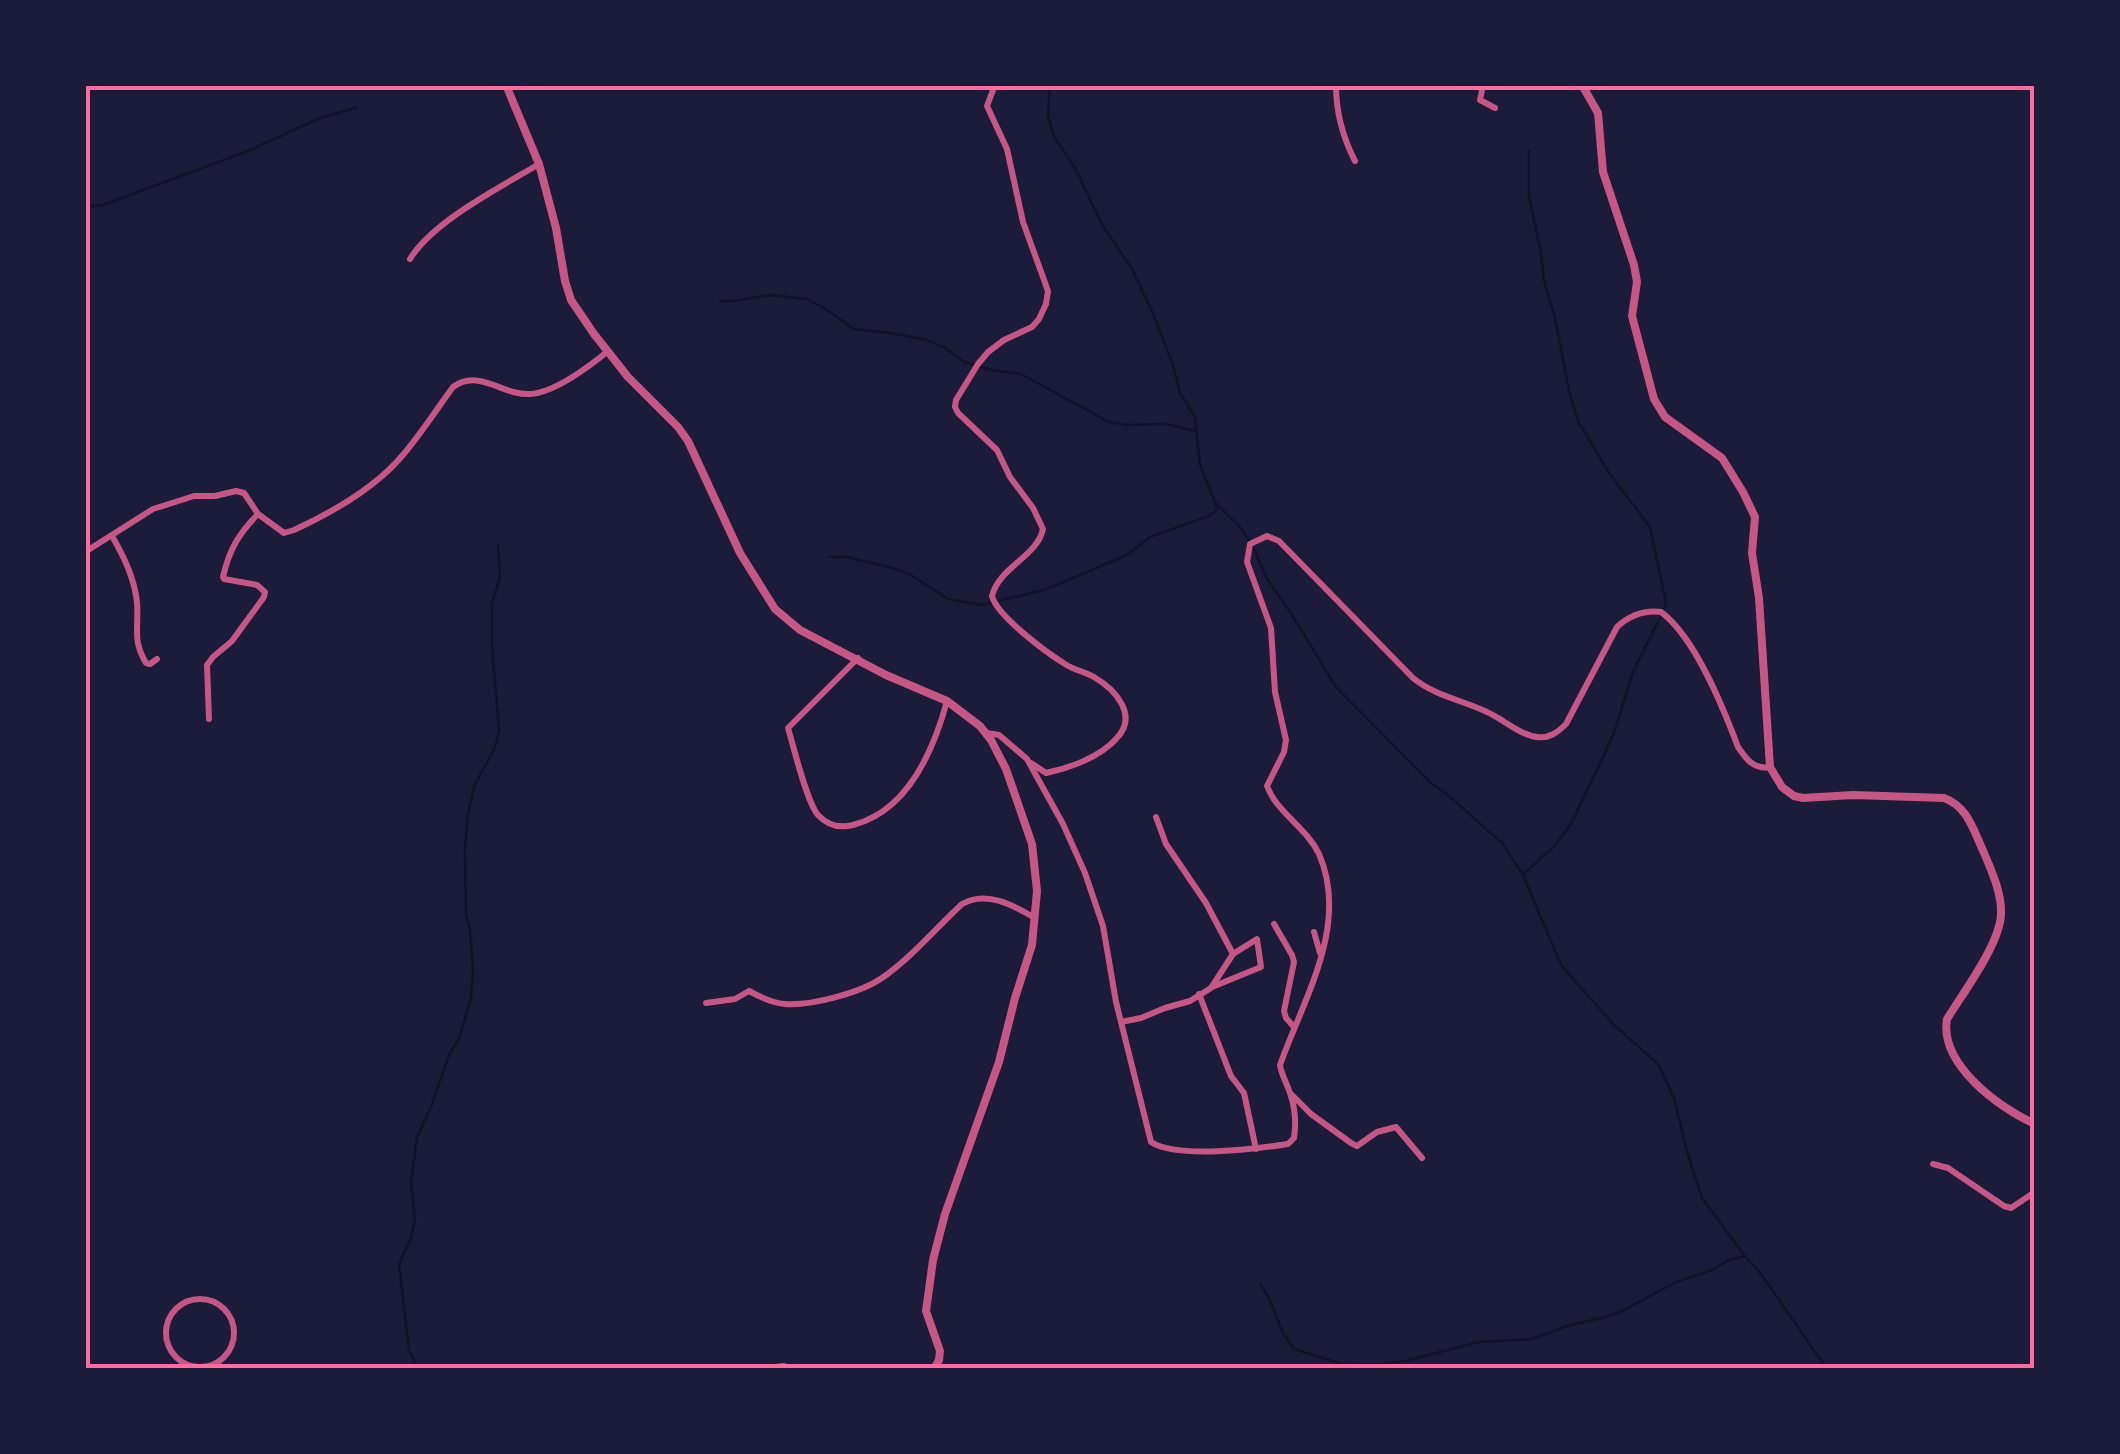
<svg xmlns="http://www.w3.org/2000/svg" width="2120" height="1454" viewBox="0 0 2120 1454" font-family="Signika,sans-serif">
<rect width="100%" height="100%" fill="#1b1b3a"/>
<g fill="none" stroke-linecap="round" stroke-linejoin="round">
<!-- stream -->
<g stroke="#12122b" stroke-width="2.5">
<polyline points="1050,85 1048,117 1054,136 1076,170 1103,226 1132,269 1152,311 1173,365 1180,393 1195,417 1200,465 1215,502 1239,526 1249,540"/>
<polyline points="1529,151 1529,196 1541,253 1544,281 1555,318 1569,391 1578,421 1609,473 1650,527 1666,603 1664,609"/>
<polyline points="85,207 103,205 248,151 320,118 356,108"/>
<polyline points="720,301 734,301 771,295 807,299 824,308 854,329 890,333 927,340 945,348 965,362 992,370 1021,374 1109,422 1127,425 1166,424 1195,431"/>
<polyline points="1253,547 1267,579 1289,610 1336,687 1431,783 1448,795 1503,844 1523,875 1561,965 1614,1025 1658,1064 1674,1098 1688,1155 1702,1198 1745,1256 1761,1274 1827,1369"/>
<polyline points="830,557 846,557 893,568 911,575 948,599 982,605 1047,589 1127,555 1150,537 1209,516 1217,510 1216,504"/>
<polyline points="1523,875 1554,846 1571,824 1604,755 1615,730 1633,672 1661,616"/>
<polyline points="1260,1283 1269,1298 1283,1333 1294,1349 1345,1365 1384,1364 1405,1361 1479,1342 1532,1339 1567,1326 1605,1317 1622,1311 1676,1282 1712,1270 1729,1260 1745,1256"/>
<polyline points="418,1369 409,1350 399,1264 411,1238 415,1218 411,1184 417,1137 431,1107 449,1055 459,1038 471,998 473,970 470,929 466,915 465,850 468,814 475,784 494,750 499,731 492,647 492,604 500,576 498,546"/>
</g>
<!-- minor -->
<g stroke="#c65784" stroke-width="6">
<path d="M995,85L987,106L1007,149L1023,222L1048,291L1046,304L1039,319L1032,327L1004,340L988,352L978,364L956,400L955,407L958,413L997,450L1010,477L1033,508L1043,529C1037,557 999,567 992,596C997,616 1047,653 1065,664C1074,670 1085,672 1094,677C1116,690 1139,716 1116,739C1100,757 1070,768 1046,773L1031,763"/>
<path d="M1336,85C1336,113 1342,136 1355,161"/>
<polyline points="1483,85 1480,100 1495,108"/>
<path d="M410,259C433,221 501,187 539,164"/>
<path d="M112,536C124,557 134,577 137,602C139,627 132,640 146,663L150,664L157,659"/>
<path d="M85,552L153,509L194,496H215L236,491L244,493L258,514L284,533L294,530C333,512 374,489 402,456C421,434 436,410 453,387C479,368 503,396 530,394C554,393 590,366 608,351"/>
<path d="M858,658L788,728C794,748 807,803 818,815C828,826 841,828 853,825C908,811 934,749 947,701"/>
<path d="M209,719L207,665L213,657L232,641L264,597L265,592L257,585L224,579L223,577C229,550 239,533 258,514"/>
<path d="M987,733L999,735L1027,759L1063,824L1085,873L1103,926L1116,1002L1151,1142C1177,1159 1256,1149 1288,1144L1294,1138C1296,1125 1295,1109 1291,1096C1288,1085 1282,1077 1280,1065C1303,1000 1350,925 1319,854C1307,828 1277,813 1267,786L1284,752L1286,740L1275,692L1271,628L1247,562L1250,544L1267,536L1279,541L1413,678C1435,696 1462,700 1487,712C1503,719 1520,735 1537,737C1549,739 1558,732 1566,724L1617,627C1629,616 1644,610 1661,612C1695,637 1723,707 1738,747C1746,759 1754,770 1770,767"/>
<polyline points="1274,924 1292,955 1294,962 1284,1011 1286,1018 1294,1027"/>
<polyline points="1314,932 1320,953"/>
<polyline points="1212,987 1261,967 1257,939 1233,954"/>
<polyline points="1199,994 1231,1076 1244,1093 1256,1149"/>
<path d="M706,1003L735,999L749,991C760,997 772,1003 785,1004C811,1006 860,993 882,978C911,958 936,928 962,904C986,890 1013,905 1035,918"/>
<polyline points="1121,1022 1141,1018 1165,1008 1190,1001 1211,988 1233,954 1206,903 1166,844 1156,817"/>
<polyline points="1292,1095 1311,1114 1351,1143 1357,1146 1377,1132 1396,1127 1422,1158"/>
<polyline points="1933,1164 1948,1168 2004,1206 2011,1208 2035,1192"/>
<circle cx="200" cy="1333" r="34"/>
<polyline points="757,1369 784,1366 791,1369"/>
</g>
<!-- tertiary -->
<g stroke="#c65784" stroke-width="8">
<polyline points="506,85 539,164 556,228 565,281 571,300 594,334 628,377 678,427 688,441 740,553 775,609 800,630 886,675 947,701 980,726 991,740 1006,769 1032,844 1037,891 1032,945 1015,998 999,1062 945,1214 933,1260 926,1311 940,1351 939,1360 934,1369"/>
<path d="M1582,85L1598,113L1603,172L1634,265L1637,282L1632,316L1654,399L1665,417L1722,458L1743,492L1755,517L1752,553L1759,598L1770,767L1782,787L1794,796L1803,798L1853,795L1944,798C1966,806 1972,826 1981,846C1990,867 2002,892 2001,914C2000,944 1963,993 1947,1019C1939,1064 1999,1108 2035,1124"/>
</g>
</g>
<!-- border -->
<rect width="2120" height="1454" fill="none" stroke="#1b1b3a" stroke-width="175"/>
<rect x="88" y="88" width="1944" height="1278" fill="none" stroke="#ff6b9d" stroke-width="4"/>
</svg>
